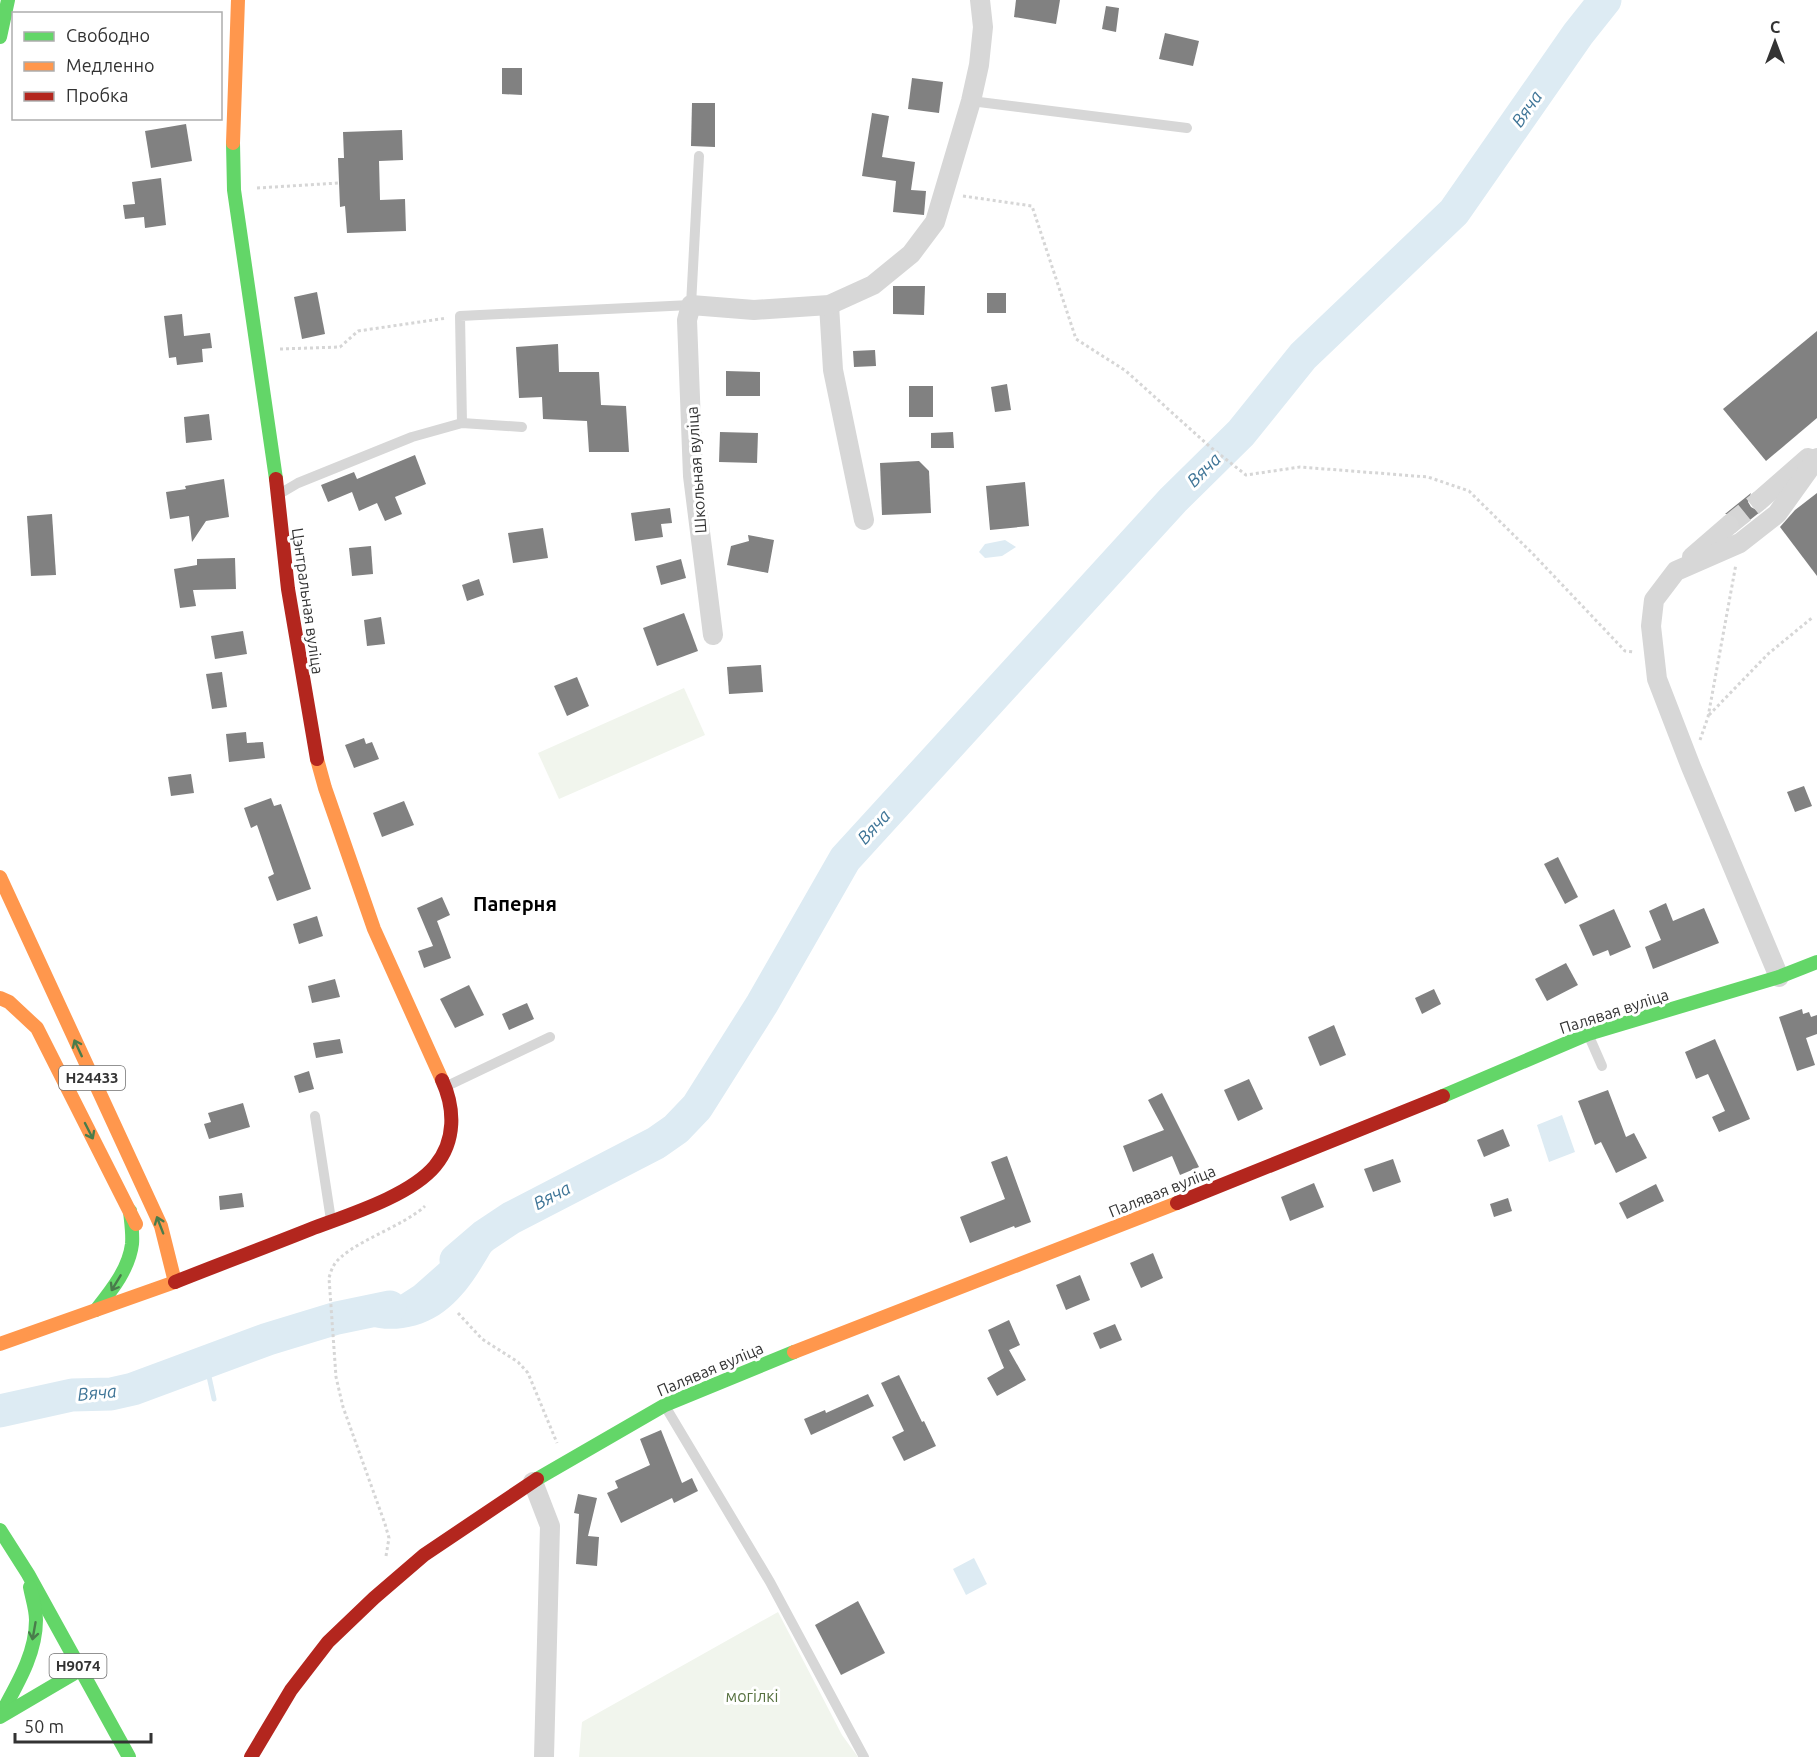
<svg xmlns="http://www.w3.org/2000/svg" width="1817" height="1757" viewBox="0 0 1817 1757" font-family="Ubuntu,sans-serif">
<rect width="100%" height="100%" fill="#fff"/>
<!-- green -->
<g fill="#f1f5ed">
<polygon points="684,688 705,735 559,799 538,753"/>
<polygon points="778,1612 842,1735 858,1757 579,1757 582,1722"/>
</g>
<!-- water -->
<g fill="#ddebf3">
<polygon points="1005,540 1016,547 1002,556 985,558 979,552 985,544"/>
<polygon points="1562,1115 1575,1152 1549,1162 1537,1125"/>
<path d="M511,1218C482,1263 462,1320 403,1328C381,1331 365,1326 346,1316L400,1295L414,1286L457,1248L484,1236Z"/>
<polygon points="974,1558 987,1584 966,1595 953,1569"/>
</g>
<g fill="none" stroke-linecap="round" stroke-linejoin="round">
<!-- stream -->
<polyline stroke="#ddebf3" stroke-width="5" points="206,1363 214,1399"/>
<!-- river -->
<g stroke="#ddebf3" stroke-width="33">
<polyline points="456,1260 484,1236 511,1218 656,1143 676,1129 697,1107 762,1004 845,859 1173,500 1241,433 1303,356 1454,212 1578,34 1605,0"/>
<polyline points="0,1411 72,1395 111,1394 133,1389 268,1339 337,1318 390,1307"/>
</g>
</g>
<!-- building -->
<g fill="#818181">
<polygon points="1016,0 1060,0 1056,24 1014,17"/>
<polygon points="1106,6 1119,8 1116,32 1102,29"/>
<polygon points="1165,33 1199,41 1193,66 1159,59"/>
<polygon points="502,68 522,68 522,95 502,94"/>
<polygon points="912,78 943,82 939,113 908,109"/>
<polygon points="692,103 715,103 715,147 691,146"/>
<polygon points="872,113 889,116 882,157 915,162 911,190 926,191 924,215 893,212 896,181 862,176"/>
<polygon points="186,124 192,161 151,168 145,131"/>
<polygon points="402,130 403,160 379,161 380,200 405,199 406,231 347,233 345,206 340,207 338,158 344,158 343,132"/>
<polygon points="161,178 166,225 145,228 144,217 125,219 123,205 135,204 132,182"/>
<polygon points="893,286 925,286 924,315 893,314"/>
<polygon points="317,292 325,334 302,339 294,297"/>
<rect x="987" y="293" width="19" height="20"/>
<polygon points="182,314 184,336 210,333 212,348 202,349 203,362 177,365 176,357 169,358 164,316"/>
<polygon points="1817,331 1817,418 1766,461 1723,409"/>
<polygon points="558,344 559,372 599,372 601,405 626,406 629,452 589,452 587,421 543,419 542,397 519,398 516,347"/>
<polygon points="875,350 876,366 854,367 853,351"/>
<polygon points="726,371 760,372 760,396 726,396"/>
<polygon points="1007,384 1011,410 995,412 991,387"/>
<rect x="909" y="386" width="24" height="31"/>
<polygon points="209,414 212,440 186,443 184,417"/>
<polygon points="720,432 758,433 757,463 719,462"/>
<polygon points="953,432 954,448 931,448 931,433"/>
<polygon points="415,455 426,484 395,497 402,514 385,521 377,503 359,511 352,492 328,502 321,485 354,472 357,479"/>
<polygon points="919,461 929,471 931,513 882,515 880,463"/>
<polygon points="224,479 229,517 206,521 192,542 189,516 170,519 166,492 186,489 185,486"/>
<polygon points="1025,482 1029,526 990,530 986,486"/>
<polygon points="1751,493 1748,502 1751,507 1760,512 1741,527 1738,517 1732,514 1725,514"/>
<polygon points="1817,493 1817,576 1780,527 1795,510"/>
<polygon points="670,508 672,523 661,524 663,537 635,541 631,513"/>
<polygon points="52,514 56,575 31,576 27,516"/>
<polygon points="543,528 548,558 513,563 508,533"/>
<polygon points="748,535 774,540 768,573 727,565 731,546 749,541"/>
<polygon points="371,546 373,574 352,576 349,548"/>
<polygon points="235,558 236,589 193,590 196,606 180,608 174,569 197,565 197,559"/>
<polygon points="681,559 686,578 661,585 656,566"/>
<polygon points="479,579 484,595 467,601 462,585"/>
<polygon points="684,613 698,651 657,666 643,628"/>
<polygon points="381,617 385,644 367,646 364,620"/>
<polygon points="243,631 247,654 215,659 211,636"/>
<polygon points="761,665 763,692 729,694 727,667"/>
<polygon points="222,672 227,707 212,709 206,674"/>
<polygon points="577,677 589,706 567,716 554,686"/>
<polygon points="246,732 247,743 263,742 265,758 229,762 226,734"/>
<polygon points="364,738 366,744 372,742 379,759 354,768 345,745"/>
<polygon points="191,774 194,793 171,796 168,777"/>
<polygon points="1804,786 1812,806 1795,812 1787,792"/>
<polygon points="271,798 274,806 281,804 311,889 277,901 268,877 274,874 257,825 251,828 244,808"/>
<polygon points="404,801 414,825 382,837 373,813"/>
<polygon points="1558,857 1578,897 1565,904 1544,864"/>
<polygon points="442,897 450,915 437,921 451,958 424,968 418,951 433,946 417,908"/>
<polygon points="1666,903 1673,921 1704,908 1719,943 1653,969 1645,947 1661,940 1649,911"/>
<polygon points="1614,909 1631,947 1610,956 1608,950 1593,956 1579,925"/>
<polygon points="317,916 323,936 299,944 293,924"/>
<polygon points="1566,963 1578,985 1547,1001 1535,979"/>
<polygon points="335,979 340,997 312,1003 308,986"/>
<polygon points="469,985 484,1015 455,1028 440,999"/>
<polygon points="1434,989 1441,1004 1422,1014 1415,998"/>
<polygon points="527,1003 534,1019 509,1030 502,1014"/>
<polygon points="1802,1009 1803,1014 1809,1012 1811,1017 1817,1015 1817,1034 1806,1038 1815,1065 1797,1071 1779,1017"/>
<polygon points="1334,1025 1346,1055 1320,1066 1308,1037"/>
<polygon points="340,1039 343,1053 316,1058 313,1043"/>
<polygon points="1715,1039 1750,1119 1719,1132 1712,1117 1725,1111 1708,1074 1696,1079 1685,1052"/>
<polygon points="309,1071 314,1089 299,1093 294,1076"/>
<polygon points="1249,1079 1263,1109 1238,1121 1224,1090"/>
<polygon points="1608,1090 1626,1137 1634,1133 1647,1158 1616,1173 1601,1142 1595,1145 1578,1101"/>
<polygon points="1162,1093 1199,1167 1180,1175 1172,1156 1133,1172 1123,1146 1164,1130 1148,1100"/>
<polygon points="243,1103 250,1127 209,1139 204,1124 211,1122 208,1113"/>
<polygon points="1503,1129 1510,1146 1484,1157 1477,1140"/>
<polygon points="1007,1156 1031,1222 1015,1228 1014,1226 970,1243 960,1217 1005,1199 991,1162"/>
<polygon points="1393,1159 1401,1182 1373,1192 1364,1169"/>
<polygon points="1314,1183 1324,1207 1290,1221 1281,1197"/>
<polygon points="1656,1184 1664,1201 1627,1219 1619,1203"/>
<polygon points="242,1193 244,1207 220,1210 219,1196"/>
<polygon points="1508,1198 1512,1211 1494,1217 1490,1204"/>
<polygon points="1153,1253 1163,1278 1141,1288 1130,1263"/>
<polygon points="1080,1275 1090,1300 1066,1310 1056,1285"/>
<polygon points="1009,1320 1020,1345 1009,1350 1026,1380 997,1396 987,1378 1004,1368 988,1330"/>
<polygon points="1115,1324 1122,1340 1100,1349 1093,1333"/>
<polygon points="899,1375 922,1422 924,1421 936,1446 904,1461 892,1437 904,1431 881,1383"/>
<polygon points="868,1394 874,1406 811,1435 804,1419 825,1410 826,1413"/>
<polygon points="661,1430 682,1483 692,1478 698,1491 674,1503 672,1498 621,1523 607,1493 618,1488 615,1481 650,1465 640,1439"/>
<polygon points="578,1494 597,1498 588,1536 599,1537 597,1566 576,1564 579,1514 574,1513"/>
<polygon points="858,1601 885,1653 841,1675 815,1625"/>
</g>
<g fill="none" stroke-linecap="round" stroke-linejoin="round">
<!-- street-tunnel -->
<polyline stroke="#d6d6d6" stroke-width="20" stroke-dasharray="20 10" stroke-linecap="butt" points="1729,525 1760,500"/>
<!-- path -->
<g stroke="#d6d6d6" stroke-width="3" stroke-dasharray="3 3" stroke-linecap="butt">
<polyline points="257,188 339,183"/>
<polyline points="963,196 1032,206 1076,339 1126,371 1209,446 1246,475 1300,467 1428,477 1469,491 1533,554 1625,651 1634,652"/>
<polyline points="280,349 340,347 358,331 447,318"/>
<polyline points="1709,715 1768,654 1813,617"/>
<polyline points="1700,740 1708,717 1736,564"/>
<polyline points="458,1313 482,1339 518,1362 528,1373 557,1443"/>
<path d="M386,1556L389,1538L385,1524L343,1407L336,1377L329,1278C330,1274 332,1268 334,1265C348,1243 403,1227 425,1206"/>
</g>
<!-- lane -->
<g stroke="#d7d7d7" stroke-width="10">
<polyline points="971,101 1187,128"/>
<polyline points="462,423 460,316 691,305 699,156"/>
<polyline points="281,493 298,483 412,437 462,423 522,427"/>
<polyline points="1588,1034 1602,1066"/>
<polyline points="447,1086 550,1037"/>
<polyline points="315,1116 331,1220"/>
<polyline points="665,1406 770,1582 864,1757"/>
</g>
<!-- street -->
<g stroke="#d7d7d7" stroke-width="20">
<polyline points="829,305 833,370 864,520"/>
<polyline points="1760,500 1808,458"/>
<polyline points="1692,557 1729,525"/>
<polyline points="713,635 693,476 687,320 691,305 754,310 829,305 873,285 911,254 935,222 971,101 979,65 983,27 980,0"/>
<polyline points="1779,977 1691,767 1657,679 1651,626 1654,600 1676,571 1740,543 1777,514 1817,458"/>
<polyline points="533,1482 550,1526 544,1757"/>
</g>
<!-- fast -->
<g stroke="#63d668" stroke-width="14">
<polyline points="0,37 8,0"/>
<polyline points="233,143 234,190 276,479"/>
<polyline points="1443,1096 1588,1034 1779,977 1817,962"/>
<path d="M96,1310C111,1291 129,1269 132,1244C133,1233 131,1222 130,1211"/>
<polyline points="537,1479 665,1405 794,1352"/>
<polyline points="0,1530 28,1574 129,1757"/>
<path d="M0,1716C16,1686 36,1655 36,1620C36,1609 32,1598 30,1587"/>
<polyline points="0,1717 80,1670"/>
</g>
<!-- slow -->
<g stroke="#ff974d" stroke-width="14">
<polyline points="233,143 238,0"/>
<polyline points="317,759 325,788 374,929 442,1080"/>
<polyline points="0,877 161,1226 175,1282"/>
<polyline points="0,998 9,1002 37,1028 136,1224"/>
<polyline points="0,1344 175,1282"/>
<polyline points="794,1352 1177,1203"/>
</g>
<!-- jam -->
<g stroke="#b3261e" stroke-width="14">
<polyline points="276,479 288,589 317,759"/>
<polyline points="1177,1203 1443,1096"/>
<path d="M175,1282C220,1264 266,1247 311,1229C348,1215 410,1196 435,1166C456,1141 455,1108 442,1080"/>
<polyline points="251,1757 291,1690 328,1642 374,1598 424,1555 537,1479"/>
</g>
</g>
<!-- one-way arrows -->
<defs><path id="oneway-shaft" d="M-6 0H5M1.5-3L5.5 0L1.5 3" fill="none" stroke-width="1.6" stroke-linecap="round" stroke-linejoin="round" transform="scale(1.5)"/></defs>
<g stroke="#497c4b">
<use href="#oneway-shaft" transform="translate(78 1048) rotate(-115)"/>
<use href="#oneway-shaft" transform="translate(89 1131) rotate(63)"/>
<use href="#oneway-shaft" transform="translate(160 1225) rotate(-111)"/>
<use href="#oneway-shaft" transform="translate(116 1283) rotate(121)"/>
<use href="#oneway-shaft" transform="translate(34 1631) rotate(100)"/>
</g>
<g text-anchor="middle" stroke-width="6" stroke-linejoin="round" paint-order="stroke">
<!-- shield labels -->
<g fill="#fff" stroke="#707070" stroke-width="1.5">
<rect x="59" y="1066" width="66" height="24" rx="4.5"/>
<rect x="49.5" y="1654" width="57" height="24" rx="4.5"/>
</g>
<g font-size="15" font-weight="bold" fill="#333">
<text x="92" y="1083">Н24433</text>
<text x="78" y="1671">Н9074</text>
</g>
<!-- street labels -->
<g font-size="16" fill="#333" stroke="#fff">
<text transform="translate(696 470) rotate(-94)" y="6">Школьная вуліца</text>
<text transform="translate(308 601) rotate(82)" y="6">Цэнтральная вуліца</text>
<text transform="translate(1614 1011) rotate(-18)" y="6">Палявая вуліца</text>
<text transform="translate(1162 1191) rotate(-22)" y="6">Палявая вуліца</text>
<text transform="translate(710 1369) rotate(-23)" y="6">Палявая вуліца</text>
</g>
<!-- park labels -->
<g font-size="16" fill="#56703f" stroke="#fff">
<text x="752" y="1702">могілкі</text>
</g>
<!-- water labels -->
<g font-size="18" font-style="italic" fill="#3f7597" stroke="#fff">
<text transform="translate(1527 109) rotate(-55)" y="6">Вяча</text>
<text transform="translate(1204 470) rotate(-45)" y="6">Вяча</text>
<text transform="translate(874 827) rotate(-48)" y="6">Вяча</text>
<text transform="translate(552 1196) rotate(-28)" y="6">Вяча</text>
<text transform="translate(97 1393) rotate(-6)" y="6">Вяча</text>
</g>
<!-- quarter labels -->
<g font-size="20" font-weight="bold" fill="#000" stroke="#fff">
<text x="515" y="911">Паперня</text>
</g>
</g>
<!-- legend -->
<rect x="12" y="12" width="210" height="108" fill="#ffffff" stroke="#adadad" stroke-width="1.5"/>
<rect x="24" y="32" width="30" height="9" fill="#63d668" stroke="#adadad" stroke-width="1.5"/>
<text x="66" y="42" font-size="18" fill="#333333">Свободно</text>
<rect x="24" y="62" width="30" height="9" fill="#ff974d" stroke="#adadad" stroke-width="1.5"/>
<text x="66" y="72" font-size="18" fill="#333333">Медленно</text>
<rect x="24" y="92" width="30" height="9" fill="#b3261e" stroke="#adadad" stroke-width="1.5"/>
<text x="66" y="102" font-size="18" fill="#333333">Пробка</text>
<!-- north arrow -->
<g transform="translate(1775 42)" stroke="#ffffff" stroke-width="4.5" paint-order="stroke">
<path d="M0-4.5L10 22L0 15L-10 22Z" fill="#333333"/>
<text y="-9" font-size="16" font-weight="bold" text-anchor="middle" fill="#333333">С</text>
</g>
<!-- scale -->
<path d="M15 1733v9h136v-9" fill="none" stroke="#333333" stroke-width="3"/>
<text x="24" y="1733" font-size="18" fill="#333333" stroke="#ffffff" stroke-width="4.5" paint-order="stroke">50 m</text>
</svg>
